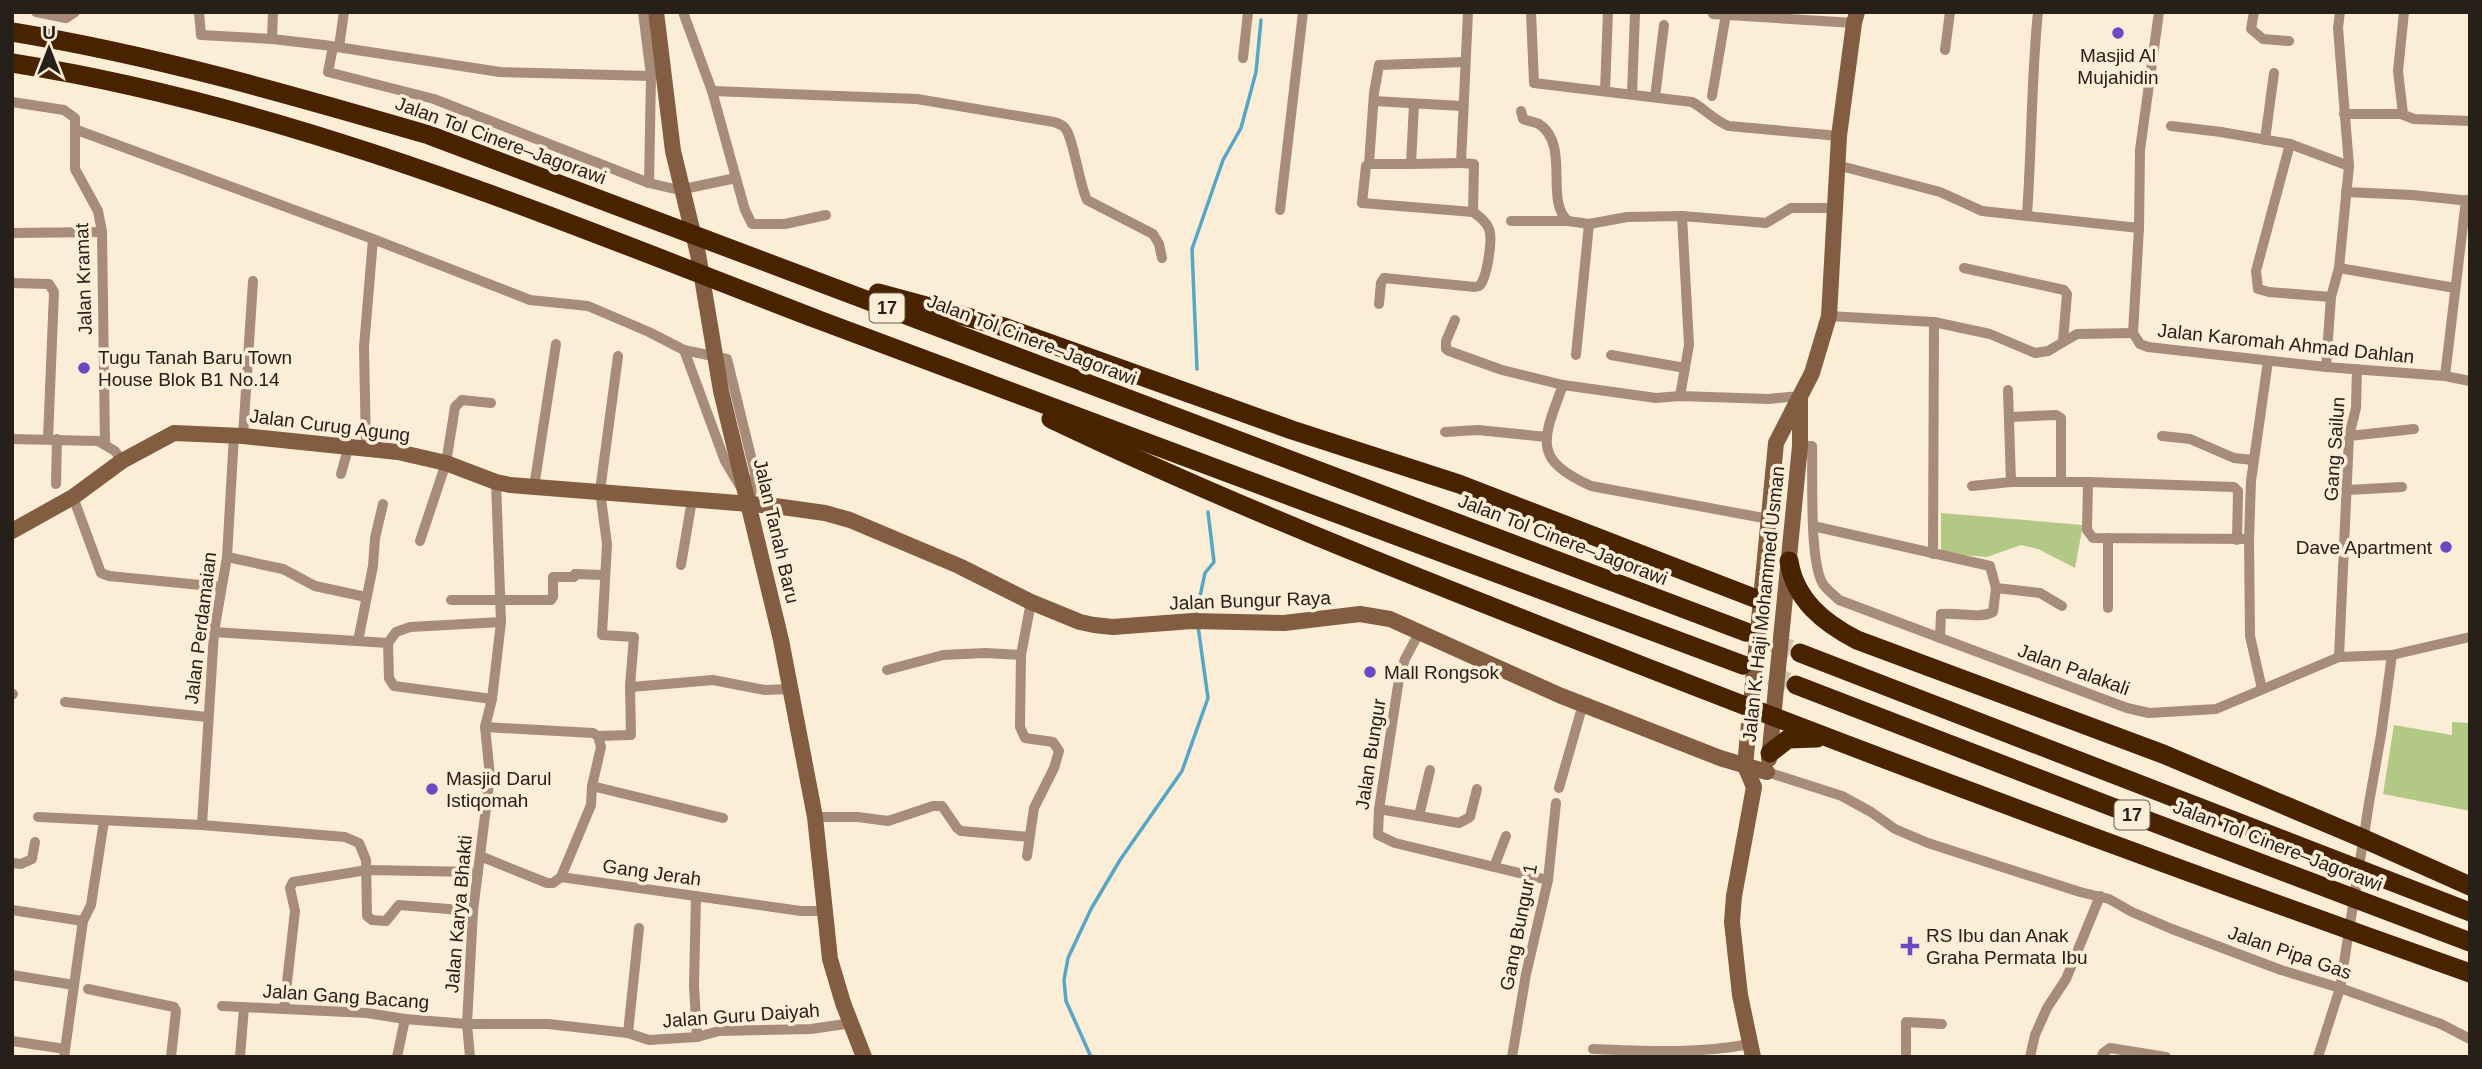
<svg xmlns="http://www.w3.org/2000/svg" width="2482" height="1069" viewBox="0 0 2482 1069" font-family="Arial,sans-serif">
<rect width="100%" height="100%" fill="#fcedd7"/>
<!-- forest -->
<g fill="#b2c885">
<polygon points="1941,513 2083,525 2075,568 2038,549 2021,545 1987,557 1941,553"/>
<polygon points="2452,722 2470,723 2470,811 2383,794 2394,725 2452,735"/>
</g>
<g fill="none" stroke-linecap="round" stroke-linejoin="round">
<!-- stream -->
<g stroke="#55a6c7" stroke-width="3.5">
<polyline points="1197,369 1192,249 1223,160 1241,128 1256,72 1261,20"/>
<polyline points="1196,615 1205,573 1214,562 1208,512"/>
<polyline points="1091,1057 1066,1001 1064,980 1068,958 1091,909 1120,860 1182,771 1208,698 1198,626"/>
</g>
<!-- highway-tunnel -->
<g stroke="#d1c4b1" stroke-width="19" stroke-dasharray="19 10" stroke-linecap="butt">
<polyline points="1746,632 1800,653"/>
<polyline points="1743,665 1796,685"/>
</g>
<!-- street -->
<g stroke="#a68c79" stroke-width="10">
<polyline points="36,12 66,18 75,12"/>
<polyline points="199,12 201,35 272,39 324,45 500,72 651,76"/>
<polyline points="643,12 651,76 649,183"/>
<path d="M1531,12L1534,83L1692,102C1705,109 1715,121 1729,126L1839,136"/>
<polyline points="2159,12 2140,150 2139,228 2133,333 2140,344 2148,347 2326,367 2445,376 2470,381"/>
<polyline points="2254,12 2251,29 2263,39 2289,41"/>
<polyline points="1713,14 1854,23"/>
<polyline points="272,39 273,12"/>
<polyline points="333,47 328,72 434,99 649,183 679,190 736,178 712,91 683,12"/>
<polyline points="339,47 344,12"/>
<polyline points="1945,50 1950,12"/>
<polyline points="1243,58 1248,12"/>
<path d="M712,91L917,99L1054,122C1057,123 1061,124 1064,127C1073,134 1079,184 1087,200L1153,234L1159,244L1162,258"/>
<polyline points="1605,91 1608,12"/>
<polyline points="1632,94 1635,13"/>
<polyline points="1712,96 1726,14"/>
<polyline points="1655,97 1664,25"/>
<polyline points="1374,101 1462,106"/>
<polyline points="12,102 64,110 75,118 75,169 98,211 102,232 105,444"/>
<polyline points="1414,104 1411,164 1369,164 1366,166 1362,203 1473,212"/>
<path d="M1521,111L1523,119C1528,121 1535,122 1539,124C1571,145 1544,201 1568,221L1589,224L1627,217L1682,216L1766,223L1791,208H1835"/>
<polyline points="2344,114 2401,114 2414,119 2470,121"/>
<polyline points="2403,114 2398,71 2404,12"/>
<polyline points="2171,126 2221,132 2290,144 2349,166"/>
<polyline points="77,130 373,239 530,300 588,306 649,332 684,350 727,359 755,473 750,500"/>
<polyline points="2265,140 2274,73"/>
<polyline points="2290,144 2256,271 2258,289 2269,292 2331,297"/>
<polyline points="1369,164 1374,93 1379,65 1465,62"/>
<polyline points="1411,164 1461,163"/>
<polyline points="1837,165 1940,192 1982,211 2139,228"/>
<polyline points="736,178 745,210 752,224 785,224 826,215"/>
<polyline points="2346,192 2412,195 2470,201"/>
<polyline points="1280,210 1303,12"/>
<path d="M2027,214C2032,147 2031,80 2038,12"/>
<polyline points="1511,221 1568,221"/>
<polyline points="12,233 102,232"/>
<polyline points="1964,268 2064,290 2067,294 2063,341"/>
<polyline points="2339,268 2455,288"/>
<polyline points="12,283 49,284 54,292 48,439"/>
<path d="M1379,304L1381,283L1384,278L1475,287L1479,286C1487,279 1493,239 1489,229C1486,221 1479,216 1473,212L1474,164L1461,163L1468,12"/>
<polyline points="1829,316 1934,322 1990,334 2035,353 2048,351 2077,334 2133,333"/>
<polyline points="1455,320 1446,341 1446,349 1449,351 1502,370 1563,385 1656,398 1680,396 1768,399 1800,396"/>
<polyline points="684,350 725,461 740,486"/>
<polyline points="1576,355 1589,224"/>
<polyline points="1611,355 1685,368"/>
<polyline points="2326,367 2331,297 2339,268 2349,166 2338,28 2340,12"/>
<polyline points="2445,376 2466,200"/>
<path d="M1563,385C1543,439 1531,459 1591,486L1769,519"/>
<polyline points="2008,390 2011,482"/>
<polyline points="1680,396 1689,345 1682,216"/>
<polyline points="2009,417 2056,415 2061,418 2061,481"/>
<polyline points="1445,432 1478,430 1547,437"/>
<polyline points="243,436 253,281"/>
<polyline points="2162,436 2190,439 2234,458 2253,460"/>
<polyline points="2349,436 2414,429"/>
<polyline points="12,439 98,441 115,451 122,461"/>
<path d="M1800,446H1812C1813,476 1809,562 1823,584C1827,590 1834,595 1839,600L2127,708L2149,713L2216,709L2339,657L2392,655L2470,637"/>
<polyline points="366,447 364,347 373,239"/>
<polyline points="341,474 349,445"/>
<polyline points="2088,482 2234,487 2238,491 2237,540"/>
<polyline points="56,484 57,439"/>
<polyline points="1972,486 2011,482 2088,482 2087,530 2093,538 2249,539"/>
<polyline points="534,487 556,344"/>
<polyline points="2348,490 2402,487"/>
<polyline points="73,497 101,573 109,576 221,587"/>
<path d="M1813,526L1990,566L1996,588L1993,612C1980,619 1957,612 1941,614L1940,638"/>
<polyline points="420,541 446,463 455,407 462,400 491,403"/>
<polyline points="1933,554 1934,322"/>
<polyline points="227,557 283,569 315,586 366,597"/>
<polyline points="681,565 692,500"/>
<polyline points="1996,588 2040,593 2062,606"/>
<polyline points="451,600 551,600 553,597 553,577 574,577 575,574 605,575"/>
<polyline points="2108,608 2108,538"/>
<polyline points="214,632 388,643"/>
<polyline points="1419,633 1405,659 1399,679 1379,809 1378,835 1395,843 1548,880"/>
<polyline points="358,641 373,566 375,538 383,504"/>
<polyline points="2339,657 2349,436 2356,408 2357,369"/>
<polyline points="887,670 943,655 985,653 1021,655"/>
<polyline points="631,687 713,680 765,690 790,689"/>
<polyline points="2262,689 2250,636 2249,539 2251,481 2268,361"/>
<polyline points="12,695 13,694"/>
<polyline points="492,699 394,686 389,678 388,643 396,632 410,627 501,622"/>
<polyline points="65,702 207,717"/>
<polyline points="485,727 593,733 598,736 601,747 592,786 591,805 561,877"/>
<polyline points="598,736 631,735 630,686 634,637 602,635 607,544 600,491 618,356"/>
<polyline points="1767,772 1842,796 1871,812 1895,829 1928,843 2080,892 2109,899 2132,912 2172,929 2281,970 2340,988 2441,1024 2470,1039"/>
<polyline points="592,786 723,818"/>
<polyline points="1559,788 1583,704"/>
<polyline points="1379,809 1459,823 1470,817 1477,789"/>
<polyline points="1419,816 1430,770"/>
<polyline points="38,817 202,825 345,837 359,843 366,860 367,916 372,920 386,921 399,905 473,911"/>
<polyline points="815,817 858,817 888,821 933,806 942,806 957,828 961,831 1029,837"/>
<polyline points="202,825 214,632 227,557 234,435"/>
<polyline points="480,856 547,883 553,883 561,877 801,911 826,911"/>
<polyline points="1027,856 1034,808 1054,768 1059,751 1053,742 1025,738 1020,727 1021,655 1031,602"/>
<polyline points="12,863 21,864 32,859 35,842"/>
<polyline points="1494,867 1506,836"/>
<polyline points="696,896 694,986 697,1037"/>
<polyline points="12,910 83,921"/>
<polyline points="12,975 74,985"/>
<polyline points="88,989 174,1007 176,1011 171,1057"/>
<polyline points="222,1006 367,1013 405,1019 467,1024 548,1024 628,1033 649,1040 697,1037 719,1031 811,1029 852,1023"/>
<polyline points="284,1009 295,911 290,888 293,882 367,870 478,872"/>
<polyline points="628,1033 639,928"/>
<polyline points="12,1041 65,1049"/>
<path d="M1593,1049C1645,1051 1698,1054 1750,1044"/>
<polyline points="64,1057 83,921 91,905 104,821"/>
<polyline points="240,1057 244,1007"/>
<polyline points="397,1057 405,1019"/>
<polyline points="470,1057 467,1024 473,911 490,776 485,727 492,699 501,622 496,482"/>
<polyline points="1512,1057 1526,974 1548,880 1556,803"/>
<polyline points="1906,1057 1906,1022 1942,1024"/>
<polyline points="2030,1057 2035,1035 2047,1008 2066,979 2100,896"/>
<polyline points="2102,1057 2103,1053 2110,1048 2166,1057"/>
<polyline points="2318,1057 2340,988 2369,803 2381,735 2392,655"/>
</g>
<!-- secondary -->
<g stroke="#825d41" stroke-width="16">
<polyline points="656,12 673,151 698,254 721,391 781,640 815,817 830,959 843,1003 864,1057"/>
<polyline points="12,531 73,497 122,461 174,433 243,436 398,452 446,463 496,482 510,485 775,506 825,513 850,520 959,566 1031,602 1080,622 1094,625 1113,627 1192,621 1284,623 1360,614 1390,619 1559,695 1720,758 1767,772"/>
<polyline points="1769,759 1800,446 1800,401"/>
<polyline points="1753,1057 1740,995 1732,922 1734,896 1754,787 1745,766 1776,443 1812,373 1829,316 1839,136 1854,23 1857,12"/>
</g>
<!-- highway -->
<g stroke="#492300" stroke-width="19">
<path d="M12,32C154,55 291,95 429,135L1746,632"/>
<path d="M12,63C293,107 556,219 819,320C1126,436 1435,550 1743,665"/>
<polyline points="878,293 1004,327 1292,430 1459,484 1762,601"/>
<path d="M1051,419C1231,505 1416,577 1602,650C1889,763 2179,870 2470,973"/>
<path d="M1789,561C1795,600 1824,623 1857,640L2163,754L2362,838L2470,886"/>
<polyline points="1800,653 2470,912"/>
<polyline points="1796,685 2128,813 2470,942"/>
<polyline points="1770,753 1788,739 1817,738"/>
</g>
</g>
<!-- markers -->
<g fill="#6b49c2" stroke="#fcedd7" stroke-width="2.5">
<circle cx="2118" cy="33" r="7"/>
<circle cx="84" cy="368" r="7"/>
<circle cx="2446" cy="547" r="7"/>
<circle cx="1370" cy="672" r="7"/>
<circle cx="432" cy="789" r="7"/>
<path d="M1906.5 935.5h7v7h7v7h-7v7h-7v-7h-7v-7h7z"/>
</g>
<g text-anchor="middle" stroke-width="7" stroke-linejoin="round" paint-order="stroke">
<!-- shield labels -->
<g fill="#fcedd7" stroke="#665e51" stroke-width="2">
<rect x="869.5" y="293.5" width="35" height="29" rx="5"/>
<rect x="2114.5" y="800.5" width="35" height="29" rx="5"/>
</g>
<g font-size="18" font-weight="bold" fill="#262018">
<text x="887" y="314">17</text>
<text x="2132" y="821">17</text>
</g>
<!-- poi labels -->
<g font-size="19" fill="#262018" stroke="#fcedd7" text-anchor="start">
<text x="2118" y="62" text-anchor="middle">Masjid Al<tspan x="2118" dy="22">Mujahidin</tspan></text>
<text x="98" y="364">Tugu Tanah Baru Town<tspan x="98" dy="22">House Blok B1 No.14</tspan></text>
<text x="2432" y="554" text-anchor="end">Dave Apartment</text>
<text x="1384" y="679">Mall Rongsok</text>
<text x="446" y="785">Masjid Darul<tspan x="446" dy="22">Istiqomah</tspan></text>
<text x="1926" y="942">RS Ibu dan Anak<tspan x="1926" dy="22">Graha Permata Ibu</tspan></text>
</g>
<!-- street labels -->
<g font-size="19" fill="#262018" stroke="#fcedd7">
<text transform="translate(501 140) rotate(20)" y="7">Jalan Tol Cinere–Jagorawi</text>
<text transform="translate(83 279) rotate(-92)" y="7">Jalan Kramat</text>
<text transform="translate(1032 339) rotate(21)" y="7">Jalan Tol Cinere–Jagorawi</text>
<text transform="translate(2286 343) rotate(6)" y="7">Jalan Karomah Ahmad Dahlan</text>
<text transform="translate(330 425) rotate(7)" y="7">Jalan Curug Agung</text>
<text transform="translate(2334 449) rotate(-86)" y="7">Gang Sailun</text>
<text transform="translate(777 531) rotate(77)" y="7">Jalan Tanah Baru</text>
<text transform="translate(1563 539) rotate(21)" y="7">Jalan Tol Cinere–Jagorawi</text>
<text transform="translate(1250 600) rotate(-2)" y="7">Jalan Bungur Raya</text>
<text transform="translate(1763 604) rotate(-84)" y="7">Jalan K. Haji Mohammed Usman</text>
<text transform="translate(200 628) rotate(-83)" y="7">Jalan Perdamaian</text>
<text transform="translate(2074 669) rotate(20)" y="7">Jalan Palakali</text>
<text transform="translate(1370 754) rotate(-81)" y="7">Jalan Bungur</text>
<text transform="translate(2278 845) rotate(21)" y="7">Jalan Tol Cinere–Jagorawi</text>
<text transform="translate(652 872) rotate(8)" y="7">Gang Jerah</text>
<text transform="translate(458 914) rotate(-85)" y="7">Jalan Karya Bhakti</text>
<text transform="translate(1518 927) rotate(-79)" y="7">Gang Bungur 1</text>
<text transform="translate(2290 952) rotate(19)" y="7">Jalan Pipa Gas</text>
<text transform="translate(346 996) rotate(4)" y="7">Jalan Gang Bacang</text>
<text transform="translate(741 1015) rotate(-4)" y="7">Jalan Guru Daiyah</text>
</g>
</g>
<!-- border -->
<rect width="2482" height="1069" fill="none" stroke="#262018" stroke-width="28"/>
<!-- north arrow -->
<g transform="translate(49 49)" stroke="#fcedd7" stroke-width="5" paint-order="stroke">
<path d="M0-5L12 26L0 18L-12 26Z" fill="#262018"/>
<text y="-10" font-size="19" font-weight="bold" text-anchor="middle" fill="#262018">U</text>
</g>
</svg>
